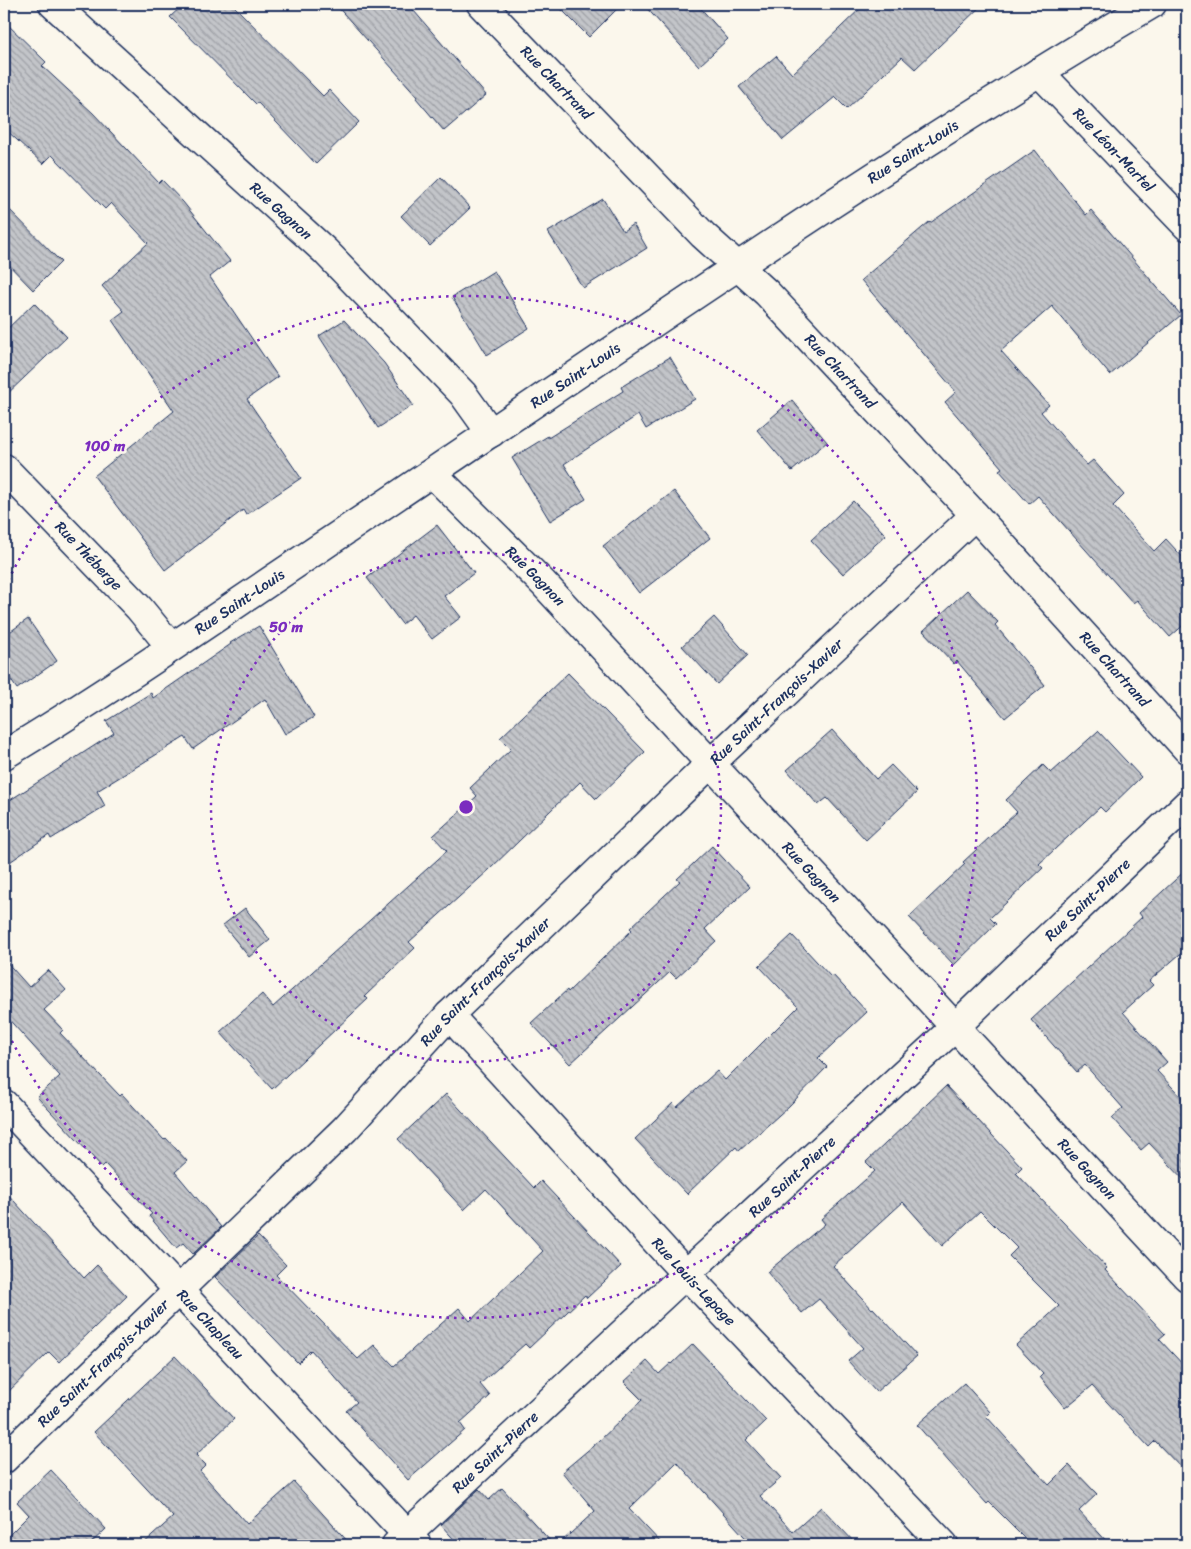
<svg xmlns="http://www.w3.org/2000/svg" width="1191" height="1549" viewBox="0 0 1191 1549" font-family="Sriracha,sans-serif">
<defs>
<pattern id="building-back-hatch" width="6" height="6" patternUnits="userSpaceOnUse" patternTransform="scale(1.25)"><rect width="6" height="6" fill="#c3c5c9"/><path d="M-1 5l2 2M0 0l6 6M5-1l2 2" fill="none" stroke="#9ea0a6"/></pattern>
</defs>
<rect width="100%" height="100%" fill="#fbf7ec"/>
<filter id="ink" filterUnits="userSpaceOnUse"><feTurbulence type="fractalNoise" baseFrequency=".02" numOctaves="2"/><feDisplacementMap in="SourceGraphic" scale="10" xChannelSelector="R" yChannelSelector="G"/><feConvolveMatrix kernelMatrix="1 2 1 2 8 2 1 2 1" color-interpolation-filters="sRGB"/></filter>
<g filter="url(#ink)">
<!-- building -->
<g fill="url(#building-back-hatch)" stroke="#1b2f5e">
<polygon points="184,4 232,4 323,96 329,90 359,122 316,164 258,103 256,104 170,17"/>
<polygon points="335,4 408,4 486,95 444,131 416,98 418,97"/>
<polygon points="556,4 622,4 589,37"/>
<polygon points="643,4 697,4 728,39 699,66"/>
<polygon points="865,4 983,4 915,69 902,57 847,109 835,97 783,140 739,87 776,56 792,74"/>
<polygon points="4,21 46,62 42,66 93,113 159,183 162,180 183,202 230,261 210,277 278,377 247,399 301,478 246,515 243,510 165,570 94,476 174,411 112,320 124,311 102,286 148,243 111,203 105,209 52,155 43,164 4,128"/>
<polygon points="1035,150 1086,215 1091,210 1181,315 1110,375 1052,306 1001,351 1049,405 1041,412 1087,465 1093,460 1124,495 1113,506 1154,551 1166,539 1187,562 1187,622 1170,637 1137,600 1133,603 1038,496 1029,504 999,470 1002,468 945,402 956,392 861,280 929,222 930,223"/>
<polygon points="441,177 470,208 430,246 401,216"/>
<polygon points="603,199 623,231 633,224 647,248 583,288 548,232"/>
<polygon points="4,204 61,262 33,290 4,260"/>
<polygon points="494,271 529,328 487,355 452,297"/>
<polygon points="34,303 67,337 4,397 4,332"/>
<polygon points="344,320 384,363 413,405 378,428 319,336"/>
<polygon points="670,357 695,399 646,429 638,415 564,464 586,499 550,521 512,458 548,436 548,438 623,391 621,387"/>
<polygon points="792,400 827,442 792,471 757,430"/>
<polygon points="674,491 710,538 639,593 603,546"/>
<polygon points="853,501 886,535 843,574 811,540"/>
<polygon points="437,525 474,573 444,596 461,617 432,639 413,615 402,624 367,578"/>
<polygon points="967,590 998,622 995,625 1045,685 1005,718 957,661 954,664 923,631"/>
<polygon points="714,617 748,655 717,684 682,646"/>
<polygon points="28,619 57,661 17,689 4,670 4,636"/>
<polygon points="259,626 314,717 285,734 265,699 193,749 185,737 97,791 105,806 51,839 49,835 4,866 4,804 114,733 106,721 151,693 153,698 231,644 230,643"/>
<polygon points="568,673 645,752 596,799 580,782 489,870 409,942 415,948 365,996 368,999 272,1089 220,1032 262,994 273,1007 447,851 433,836 477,796 470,788 511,749 500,738"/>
<polygon points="832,730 876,779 891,765 917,792 866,840 827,798 818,805 787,770"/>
<polygon points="1098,731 1141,777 1105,812 1100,807 1039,864 1043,868 990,918 996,924 954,965 909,917 965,864 963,862 1017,812 1006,800 1043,765 1051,773"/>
<polygon points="712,846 750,887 705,929 716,941 676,978 670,972 570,1064 531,1023 567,990 568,992 632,930 630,928 680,881 677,879"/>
<polygon points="1187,869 1187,948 1149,981 1153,985 1123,1012 1167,1062 1157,1071 1187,1103 1187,1183 1149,1143 1141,1150 1112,1118 1123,1108 1085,1065 1077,1072 1031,1020 1142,917 1139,913"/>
<polygon points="245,908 270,940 249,957 223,925"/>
<polygon points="792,935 831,977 833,975 867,1012 818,1058 827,1067 789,1106 739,1151 736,1147 687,1194 635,1139 673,1103 677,1107 717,1071 725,1080 798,1007 759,966"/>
<polygon points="4,959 29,987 48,970 66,990 44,1010 63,1030 60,1033 120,1096 122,1094 164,1140 166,1138 187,1161 175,1172 221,1227 193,1254 183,1243 176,1248 149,1216 152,1214 105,1164 102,1167 37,1097 60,1076 4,1014"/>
<polygon points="946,1086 1022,1167 1016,1173 1107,1268 1105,1270 1165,1334 1159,1339 1187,1369 1187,1474 1155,1441 1149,1447 1092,1386 1065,1408 1040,1377 1043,1374 1016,1345 1059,1306 1009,1256 1017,1248 980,1211 942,1246 903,1202 833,1266 872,1309 873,1308 917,1356 876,1392 848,1361 863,1348 819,1299 802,1313 767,1272 825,1224 821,1219 875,1171 866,1162"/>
<polygon points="446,1094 534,1188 541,1181 621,1266 587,1298 585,1295 529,1348 525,1344 480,1384 490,1396 460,1423 465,1430 408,1480 346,1411 357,1402 311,1350 298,1363 215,1277 258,1236 286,1265 276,1275 358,1359 374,1345 394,1366 459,1308 470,1321 543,1251 486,1189 464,1210 398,1139"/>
<polygon points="4,1190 84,1278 97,1265 127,1296 59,1362 49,1352 4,1396"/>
<polygon points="693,1344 766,1421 746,1440 781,1478 760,1496 793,1532 821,1507 857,1545 752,1545 677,1462 629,1509 663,1545 558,1545 595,1511 562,1472 599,1441 642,1400 624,1382 647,1361 659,1374 671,1363 672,1364"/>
<polygon points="175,1356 234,1419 196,1455 206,1465 200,1471 247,1524 294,1482 351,1545 142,1545 173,1517 94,1432"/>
<polygon points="964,1383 990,1412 986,1416 1049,1485 1069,1465 1097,1494 1079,1511 1110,1545 1032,1545 989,1502 987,1504 949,1462 917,1425"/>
<polygon points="51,1470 106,1529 89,1545 4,1545 4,1540 29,1515 17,1502"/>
<polygon points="502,1488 554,1545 459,1545 441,1525 479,1489 489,1500"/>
</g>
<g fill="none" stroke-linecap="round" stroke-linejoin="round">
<!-- minor casing -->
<g stroke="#1b2f5e" stroke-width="31">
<g id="minor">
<path id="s1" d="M53,4L325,251L463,394L491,433"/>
<path id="s2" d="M481,4L703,235L767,293L975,515L1187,749"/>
<path id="s3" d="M1039,72L1187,226"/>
<path id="s4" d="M4,468L139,608L171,647"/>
<path id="s5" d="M432,473L543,583L1187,1277"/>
<path id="s6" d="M449,1015L686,1274L944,1545"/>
<path id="s7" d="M4,1459L345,1129L449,1015L710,764L975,515"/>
<path id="s8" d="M396,1545L686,1274L954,1028L1187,804"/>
</g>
</g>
<!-- secondary casing -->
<g stroke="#1b2f5e" stroke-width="31">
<g id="secondary">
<path id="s9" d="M4,755C112,690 216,617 321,547C596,363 867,172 1152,4"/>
</g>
</g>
<!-- primary casing -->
<g stroke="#1b2f5e" stroke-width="31">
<g id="primary">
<path id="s10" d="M4,1104L417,1545"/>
</g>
</g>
<!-- minor -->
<use href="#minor" stroke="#fbf7ec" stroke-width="28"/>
<!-- secondary -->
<use href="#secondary" stroke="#fbf7ec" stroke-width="28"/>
<!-- primary -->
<use href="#primary" stroke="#fbf7ec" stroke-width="28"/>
</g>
</g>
<!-- distance rings -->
<g fill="none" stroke="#7b2cbf" stroke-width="2.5" stroke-dasharray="2.5 5">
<circle cx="466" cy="807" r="255"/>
<path d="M5 587A511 511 0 1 1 5 1027"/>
</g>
<g text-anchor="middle" stroke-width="5" stroke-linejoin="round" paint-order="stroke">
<!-- street labels -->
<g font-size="15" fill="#1b2f5e" stroke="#fbf7ec">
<text dy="5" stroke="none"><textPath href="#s2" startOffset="109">Rue Chartrand</textPath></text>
<text dy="5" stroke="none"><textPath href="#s3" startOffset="108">Rue Léon-Martel</textPath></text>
<text dy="5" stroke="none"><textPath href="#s9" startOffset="1091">Rue Saint-Louis</textPath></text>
<text dy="5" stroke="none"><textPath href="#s1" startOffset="308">Rue Gagnon</textPath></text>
<text dy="5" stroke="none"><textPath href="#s2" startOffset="514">Rue Chartrand</textPath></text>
<text dy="5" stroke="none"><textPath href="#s9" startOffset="686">Rue Saint-Louis</textPath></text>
<text dy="5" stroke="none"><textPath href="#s4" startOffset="122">Rue Théberge</textPath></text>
<text dy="5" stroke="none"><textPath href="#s5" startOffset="146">Rue Gagnon</textPath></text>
<text dy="5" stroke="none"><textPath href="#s9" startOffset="281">Rue Saint-Louis</textPath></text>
<text dy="5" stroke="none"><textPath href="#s2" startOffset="919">Rue Chartrand</textPath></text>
<text dy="5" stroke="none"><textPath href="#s7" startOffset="1082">Rue Saint-François-Xavier</textPath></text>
<text dy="5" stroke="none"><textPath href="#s5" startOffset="551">Rue Gagnon</textPath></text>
<text dy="5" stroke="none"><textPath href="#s8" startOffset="946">Rue Saint-Pierre</textPath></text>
<text dy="5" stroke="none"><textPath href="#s7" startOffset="678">Rue Saint-François-Xavier</textPath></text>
<text dy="5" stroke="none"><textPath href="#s5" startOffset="956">Rue Gagnon</textPath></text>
<text dy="5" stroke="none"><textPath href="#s8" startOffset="541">Rue Saint-Pierre</textPath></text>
<text dy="5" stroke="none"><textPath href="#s6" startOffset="362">Rue Louis-Lepage</textPath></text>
<text dy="5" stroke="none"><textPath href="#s10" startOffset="302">Rue Chapleau</textPath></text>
<text dy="5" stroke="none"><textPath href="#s7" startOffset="138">Rue Saint-François-Xavier</textPath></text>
<text dy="5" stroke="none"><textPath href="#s8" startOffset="136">Rue Saint-Pierre</textPath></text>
</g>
</g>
<circle cx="466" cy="807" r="8" fill="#7b2cbf" stroke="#fbf7ec" stroke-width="2.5"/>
<g font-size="15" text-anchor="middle" font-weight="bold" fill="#7b2cbf" stroke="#fbf7ec" stroke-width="5" stroke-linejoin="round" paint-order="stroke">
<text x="105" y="451">100 m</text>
<text x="286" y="632">50 m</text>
</g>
<!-- margin -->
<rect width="1191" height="1549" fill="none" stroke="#fbf7ec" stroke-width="20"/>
<rect x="10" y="10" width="1171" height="1529" fill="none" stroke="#1b2f5e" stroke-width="2" filter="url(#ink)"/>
</svg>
